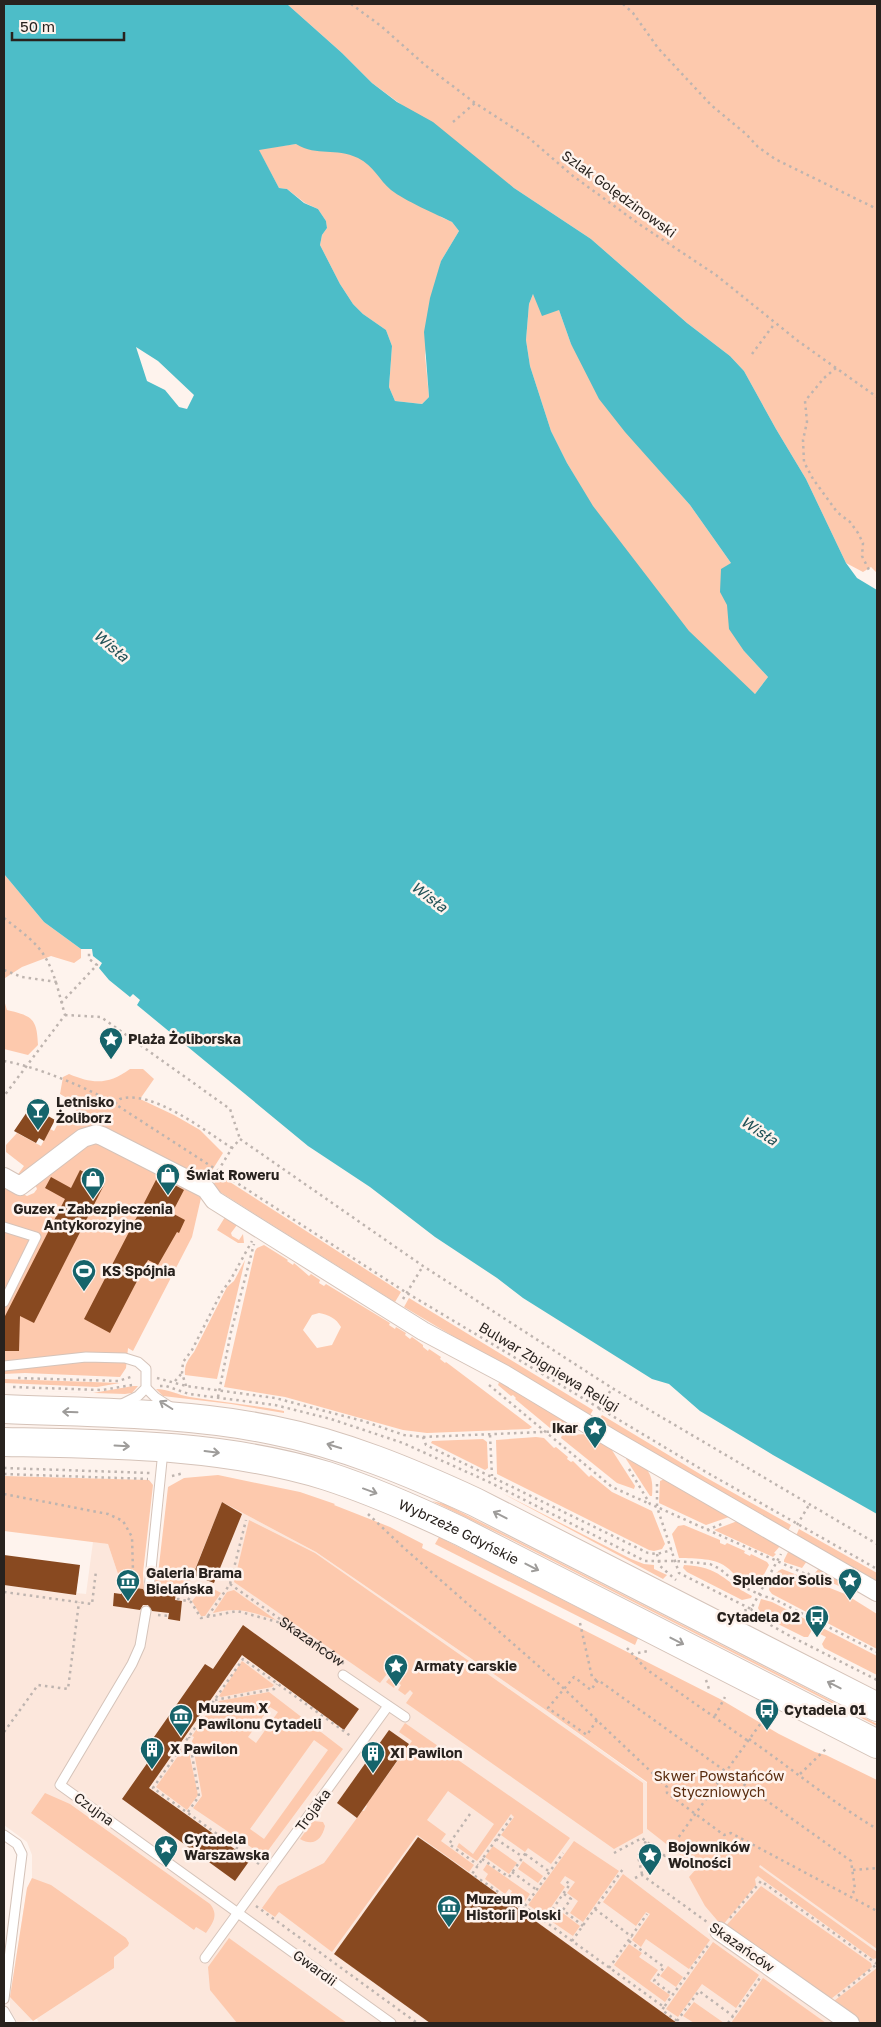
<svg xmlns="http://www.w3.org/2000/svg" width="881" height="2027" viewBox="0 0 881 2027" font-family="'Golos Text',sans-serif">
<rect width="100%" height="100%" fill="#fef3ed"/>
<!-- built -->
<polygon fill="#fce7dc" points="222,1502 316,1552 543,1708 647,1783 647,1829 698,1868 743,1852 877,1949 877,2023 39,2023 37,2019 18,2023 10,2010 10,1997 27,1888 32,1878 32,1855 27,1842 4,1825 4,1585 76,1595 76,1593 86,1594 93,1542 108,1544 122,1586 149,1589 193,1575"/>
<!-- green -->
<g fill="#fdc9ad" fill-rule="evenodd">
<polygon points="287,4 877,4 877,573 871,567 863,572 846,563 806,479 776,429 744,371 730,356 687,323 591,239 514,188 372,83 342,53"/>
<polygon points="341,124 441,217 452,222 459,231 441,261 425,355 429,397 422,404 395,401 389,387 392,346 386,330 363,314 353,304 340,284 320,245 322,235 327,228 326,221 318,209 305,203 287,189 279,188 258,149 296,144"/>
<polygon points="533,294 559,310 571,344 667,479 690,505 731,563 744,651 768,677 755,694 671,642 567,463 551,431 530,366 526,340 529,304"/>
<polygon points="4,874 44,922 81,949 81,958 74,963 51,956 22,967 5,978 4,982"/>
<path d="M4,1000L7,1010C32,1016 37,1018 38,1045L28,1055L4,1049Z"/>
<path d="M130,1069H143L154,1079L140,1099L174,1115L200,1130L223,1153L204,1183L104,1131L24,1176L16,1177L24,1166L6,1152V1145L17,1133L41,1146L50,1129L54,1131L61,1118L69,1122L79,1105L60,1094L63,1077L69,1074C93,1084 108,1085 130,1069Z"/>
<polygon points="92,1140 186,1186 201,1198 192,1237 133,1351 128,1348 126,1368 120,1377 25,1373 4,1374 4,1184 27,1196 34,1193 37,1189 35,1184"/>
<polygon points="219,1175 401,1292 395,1302 212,1187"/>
<polygon points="225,1217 237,1225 231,1233 232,1236 239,1240 243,1234 244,1243 238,1243 217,1230"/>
<path d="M264,1245L288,1260L287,1261L293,1265L294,1263L309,1276L311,1274L320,1280L319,1283L324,1286L326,1284L390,1323L389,1325L395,1329L396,1327L406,1333L405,1335L410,1339L412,1337L423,1345V1347L428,1351L429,1349L441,1357L440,1359L445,1363L446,1362L532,1427L529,1429L427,1433L403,1430L285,1397L224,1387L255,1251L257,1248ZM319,1313C329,1315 336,1318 341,1327L332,1345L317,1348L303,1330L312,1315Z"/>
<path d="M245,1260L217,1379L185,1375C184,1365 188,1360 194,1352L227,1287L234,1281Z"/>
<polygon points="409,1298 593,1410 589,1417 404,1307"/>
<polygon points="4,1379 120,1383 97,1387 4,1383"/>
<polygon points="500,1380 575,1426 550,1428 515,1399 516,1398 513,1395 511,1396 498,1385"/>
<polygon points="133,1386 138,1386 132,1393 125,1394 4,1390 93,1393"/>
<path d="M156,1389C168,1389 178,1395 190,1397C221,1402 253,1405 284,1411V1413L231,1404L163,1396Z"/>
<polygon points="602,1415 705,1477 791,1525 787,1533 597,1423"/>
<polygon points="591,1434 608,1444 635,1486 634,1489 617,1483 561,1438 562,1435"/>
<polygon points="536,1437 544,1438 554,1448 556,1447 568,1457 567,1459 571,1462 573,1461 589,1477 591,1475 612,1492 652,1511 665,1544 662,1549 654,1551 649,1550 497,1474 496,1440"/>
<polygon points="483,1439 487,1442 488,1468 485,1470 431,1443 432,1441"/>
<path d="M628,1455C647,1467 654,1472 652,1496H650L626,1459Z"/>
<polygon points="218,1475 300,1492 335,1504 334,1505 390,1527 423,1544 422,1548 720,1699 779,1734 815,1752 826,1755 877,1780 877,1949 760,1865 759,1867 877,1952 877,1958 873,1959 758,1876 755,1879 756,1885 722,1926 705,1906 689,1877 697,1868 647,1829 647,1782 543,1708 316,1552 222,1502 185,1594 151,1590 158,1574 168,1487 184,1478"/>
<polygon points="4,1476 149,1480 153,1485 143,1573 144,1589 122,1586 108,1544 4,1531"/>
<polygon points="669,1477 729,1517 706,1525 659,1503 660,1481"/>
<polygon points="502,1493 631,1559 644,1564 654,1565 654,1569 667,1575 663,1579"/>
<polygon points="432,1501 445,1504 877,1724 877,1726 504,1536"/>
<polygon points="249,1520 315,1553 643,1783 643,1833 614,1849 406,1703 413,1693 410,1690 405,1695 398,1690 401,1685 397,1682 394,1688 386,1682 390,1677 387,1674 380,1683 234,1582"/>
<polygon points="740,1520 754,1531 755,1529 781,1545 774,1553 776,1554 773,1557 714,1530"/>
<path d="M684,1525L720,1540V1543L725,1545L727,1543L745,1551L744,1553L750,1556L751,1554L767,1562L769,1565L759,1584L750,1586C741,1581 736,1576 729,1569C715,1557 696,1559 679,1558L672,1534L678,1526Z"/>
<polygon points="799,1529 877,1573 877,1585 795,1538"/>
<polygon points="439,1537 638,1638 635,1645 435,1544"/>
<polygon points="789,1550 807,1561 802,1568 784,1562 784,1560"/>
<path d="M684,1565C721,1567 723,1581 752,1596L751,1598L742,1600L687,1572L683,1568Z"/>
<polygon points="820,1567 844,1580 841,1585 839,1586 816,1576 815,1573"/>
<path d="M782,1569L845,1594L877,1614V1649L772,1594L769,1590C770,1582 774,1572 782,1569Z"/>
<polygon points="210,1584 210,1587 221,1593 205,1616 201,1616 192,1601 205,1586"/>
<path d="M234,1590L276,1620C251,1612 239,1606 213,1613L227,1592Z"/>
<polygon points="761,1599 772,1602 877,1656 877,1675 824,1648 822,1644 826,1637 812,1630 808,1637 804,1637 762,1616 758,1608"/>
<polygon points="242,1661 274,1685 272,1687 221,1697 219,1696"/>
<path d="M269,1692L343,1749L264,1856L193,1808L202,1796L192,1741L194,1737L192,1736L210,1709L212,1711L219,1701ZM270,1707L278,1712L256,1743L248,1737ZM314,1740L328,1750L264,1839L250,1829Z"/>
<polygon points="405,1723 570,1838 551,1864 528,1848 525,1852 501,1835 514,1817 511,1814 477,1861 457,1847 459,1843 473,1854 494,1824 448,1791 427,1820 446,1834 441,1841 474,1865 469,1872 417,1835 332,1952 279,1912 275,1917 262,1908 278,1886 324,1863 362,1811 364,1811 367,1806 366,1805 412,1741 399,1732"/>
<polygon points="188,1747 198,1795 187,1810 156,1787 183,1749 185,1751"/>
<path d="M45,1793L70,1804L210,1904C219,1915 213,1923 206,1933L196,1927L194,1930L31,1813Z"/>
<path d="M313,1821L323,1822L325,1826C322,1839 314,1847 300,1839Z"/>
<polygon points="574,1841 619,1871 583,1922 570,1913 578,1901 567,1893 575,1882 565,1876 560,1883 565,1887 545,1916 528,1905"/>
<polygon points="493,1846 517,1863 509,1874 485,1857"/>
<polygon points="523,1861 543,1876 538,1883 518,1869"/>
<polygon points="487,1864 530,1894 522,1906 516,1902 520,1896 516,1894 513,1899 509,1896 512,1891 509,1889 505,1894 485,1879 488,1874 483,1870"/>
<polygon points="623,1874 710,1940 689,1969 646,1939 641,1947 632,1940 650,1914 646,1912 636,1926 603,1902"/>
<polygon points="32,1878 51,1885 126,1938 129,1943 128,1946 114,1957 114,1968 33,2021 10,1997 27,1888"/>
<polygon points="761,1886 871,1963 872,1967 827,2002 724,1928"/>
<polygon points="556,1908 580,1926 573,1936 548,1919"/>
<polygon points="229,1938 347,2023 237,2023 210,1990 208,1967"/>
<polygon points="713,1942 759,1975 736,2008 702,1984 678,2017 666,2009"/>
<polygon points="629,1944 642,1953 639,1957 658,1970 650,1981 670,1995 665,2002 614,1965"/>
<polygon points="668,1966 683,1977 676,1987 660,1976"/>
<polygon points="877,1968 877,2023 857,2023 830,2004"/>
<polygon points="763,1978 826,2023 731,2023"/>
<polygon points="694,2002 724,2023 694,2023 683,2016"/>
</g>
<!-- water -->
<path fill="#4dbdc8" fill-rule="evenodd" d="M4,4H287L342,53L372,83L397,102L433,122L514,188L591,239L687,323L730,356L744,371L776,429L806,479L846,563L857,578L877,590V1514L773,1455L700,1411L669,1384L652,1379L523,1298L497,1278L435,1237L370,1187L308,1146L137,1005L140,1000L133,994L130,997L109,980L99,968L102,963L93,956L92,949H81L44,922L4,874ZM296,144C318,157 335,147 358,158C374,166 379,180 391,190C405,201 436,214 452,222L459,231L441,261L430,298L424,332L429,397L422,404L395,401L389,387L392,346L386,330L363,314L353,304L340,284L320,245L322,235L327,228L326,221L318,209L304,203L287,189L279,188L259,150ZM533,294L542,316L559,310L571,344L599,399L625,432L690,505L731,563L721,569L720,592L727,605L729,629L744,651L768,677L755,694L689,631L593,506L567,463L551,431L530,366L526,340L529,304ZM136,347L158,361L194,395L187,409L179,407L165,390L147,381Z"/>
<!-- building -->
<g fill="#884920">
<polygon points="31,1106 55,1120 44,1141 39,1138 36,1143 14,1131"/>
<polygon points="80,1170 105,1183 34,1323 20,1316 19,1351 4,1351 4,1318 65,1199 45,1188 51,1177 71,1188"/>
<polygon points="158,1176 184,1190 172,1213 185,1220 179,1233 177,1232 158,1265 148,1260 110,1333 84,1319"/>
<polygon points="222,1502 242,1514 214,1583 193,1575"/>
<polygon points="4,1555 80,1565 76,1595 4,1585"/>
<polygon points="122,1586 143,1589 148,1595 152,1594 155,1590 176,1593 175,1600 182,1601 180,1621 168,1619 169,1613 152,1611 148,1605 143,1605 140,1610 113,1606 114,1593 121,1594"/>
<polygon points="243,1625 359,1709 344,1730 242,1655 149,1788 250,1860 235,1881 122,1799 155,1752 147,1747 205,1664 213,1669"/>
<polygon points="389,1730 409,1744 357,1818 337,1803"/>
<polygon points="418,1837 448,1858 677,2023 430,2023 334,1954"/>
</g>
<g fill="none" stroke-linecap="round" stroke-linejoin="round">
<!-- lane casing -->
<g stroke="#d5c3b9" stroke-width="11">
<g id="lane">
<polyline points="4,1227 36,1237 4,1302"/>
<polyline points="4,1366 86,1357 125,1358 138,1362 146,1369 146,1388 138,1396 122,1404"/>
<polyline points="146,1388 155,1397 172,1408"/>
<polyline points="149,1589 163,1451"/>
<polyline points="146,1611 140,1646 132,1664 60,1785 391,2023"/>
<polyline points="343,1675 405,1717"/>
<polyline points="4,1835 17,1844 22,1854 4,1999"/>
<polyline points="205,1958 388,1706"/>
<polyline points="4,2011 11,2023"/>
</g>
</g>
<!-- street casing -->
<g stroke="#d5c3b9" stroke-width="20">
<g id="street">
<polyline points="4,1177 20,1186 83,1138 96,1134 102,1136 206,1189 214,1200 423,1331 504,1374 612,1439 877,1592"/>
<polyline points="719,1931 850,2023"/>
</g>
</g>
<!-- primary casing -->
<g stroke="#d5c3b9" stroke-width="30">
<g id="primary">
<path d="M4,1409C93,1413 184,1412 272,1430C343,1444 410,1472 475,1502L877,1707"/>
<path id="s2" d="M4,1442C112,1444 223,1444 327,1476C373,1491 416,1510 460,1531L877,1744"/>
</g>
</g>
<!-- path -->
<g stroke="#beb4af" stroke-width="2.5" stroke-dasharray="2.5 4" stroke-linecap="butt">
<polyline points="351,4 381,26 425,65 475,103 529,138 573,176 639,224 716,275 798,341 877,397"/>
<polyline points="623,4 633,13 658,48 711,105 746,134 758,147 775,159 877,209"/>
<polyline points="453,122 475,103"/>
<polyline points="752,354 775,323"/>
<polyline points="836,368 824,378 805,401 807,422 803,440 804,462 813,479 837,512 850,522 858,533 863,543 862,556 869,570"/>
<path d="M4,918C15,927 28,936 37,946C54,965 58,991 65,1015L4,1096"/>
<polyline points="4,970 22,977 57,982"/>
<polyline points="61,1003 97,965 89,959 89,953"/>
<polyline points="65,1015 101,1017 230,1109 240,1139"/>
<path d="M4,1061C35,1066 88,1088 115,1104L407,1293L706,1472L877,1569"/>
<path d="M115,1104L120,1099C152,1089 205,1131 232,1148"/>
<polyline points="218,1171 232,1148 240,1139 423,1266 612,1388 877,1544"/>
<polyline points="403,1299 423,1266"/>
<polyline points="18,1378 118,1381 134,1376"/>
<polyline points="157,1378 186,1386 275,1398 363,1421 404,1435 423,1437 426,1445 648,1553 657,1554 672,1550"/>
<polyline points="175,1381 182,1373"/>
<polyline points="489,1385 612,1487 648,1503"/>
<polyline points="160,1386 166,1386 189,1394 275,1405 331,1419 403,1443 489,1482 645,1561 676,1561 710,1564 720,1569 739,1585 763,1596 774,1599 877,1652"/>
<polyline points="186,1386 182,1373 183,1362 192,1350 221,1293 231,1279 252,1241"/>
<polyline points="13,1387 102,1390 132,1385"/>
<polyline points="218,1397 231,1332 254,1244"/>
<polyline points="599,1410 612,1388"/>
<polyline points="490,1435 492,1476"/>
<polyline points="423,1437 566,1431"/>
<polyline points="4,1468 150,1473"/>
<polyline points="629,1469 650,1504 657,1507 679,1573 751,1609 781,1554"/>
<polyline points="4,1474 148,1479"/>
<polyline points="172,1476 184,1473"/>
<polyline points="657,1484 657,1507 808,1575 810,1572"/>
<polyline points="4,1494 108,1514 123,1521 132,1537 133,1571 139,1576"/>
<polyline points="368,1514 404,1548 559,1684 667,1787 667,1793 724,1835 731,1833 877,1911"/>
<polyline points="797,1525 809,1505"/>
<polyline points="707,1530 724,1523"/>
<polyline points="657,1554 660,1566 676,1580"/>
<polyline points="808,1575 829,1585"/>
<path id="s1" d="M230,1584L344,1664"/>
<polyline points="4,1592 92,1604 96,1571"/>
<polyline points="178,1600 178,1599 191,1602 201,1618 237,1611 285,1624"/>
<polyline points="188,1600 204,1579"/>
<polyline points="738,1612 751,1609 758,1618 790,1636 877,1680"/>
<polyline points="158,1615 169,1616"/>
<polyline points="208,1616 230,1584 246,1520"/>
<polyline points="580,1623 592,1677 597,1681"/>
<polyline points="627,1648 646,1669 748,1741"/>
<polyline points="638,1653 648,1651"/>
<polyline points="706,1680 709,1689"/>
<polyline points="215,1700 274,1689 277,1684"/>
<polyline points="715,1716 725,1697"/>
<polyline points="597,1720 587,1735 548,1708 574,1677 591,1690 598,1680 851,1861 855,1889 851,1897"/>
<polyline points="4,1732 38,1685 68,1689 79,1602"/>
<path d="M749,1739C792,1769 832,1802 877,1829"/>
<polyline points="800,1774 828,1747"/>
<polyline points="188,1812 199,1796 189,1737"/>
<polyline points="470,1814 449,1844 478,1865"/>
<polyline points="511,1818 472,1874 523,1909 525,1907 664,2007 709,1944"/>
<polyline points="496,1839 523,1857"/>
<polyline points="614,1853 642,1838 665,1856 766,1716"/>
<polyline points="525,1854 550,1872"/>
<polyline points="482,1859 509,1877 527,1851"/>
<polyline points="259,1864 153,1788 243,1659 352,1737"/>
<polyline points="853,1870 877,1868"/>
<polyline points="512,1872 537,1890"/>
<polyline points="642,1874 638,1856 646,1841"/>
<polyline points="635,1878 642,1875 707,1922"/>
<polyline points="564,1894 571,1899 563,1910 583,1926"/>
<polyline points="256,1906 417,2023"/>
<polyline points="525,1906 563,1853"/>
<polyline points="595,1909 632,1937"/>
<polyline points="730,1918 761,1881 877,1964"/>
<polyline points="545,1920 570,1884 564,1880"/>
<polyline points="572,1941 623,1869"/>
<polyline points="629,1941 664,1967 654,1981 673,1995"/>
<polyline points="609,1968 647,1914"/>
<polyline points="838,1996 877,1964"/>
<polyline points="664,2007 662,2010 680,2023"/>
<polyline points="677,2021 699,1991 733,2016"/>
<polyline points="728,2023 760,1978"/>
</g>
<!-- lane -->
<use href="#lane" stroke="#fff" stroke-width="9"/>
<!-- street -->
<use href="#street" stroke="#fff" stroke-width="18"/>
<!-- primary -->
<use href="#primary" stroke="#fff" stroke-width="28"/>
</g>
<!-- one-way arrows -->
<defs><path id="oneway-shaft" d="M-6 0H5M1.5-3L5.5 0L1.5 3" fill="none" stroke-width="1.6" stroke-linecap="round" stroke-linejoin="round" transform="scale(1.25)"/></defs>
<g stroke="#9e9c9a">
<use href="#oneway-shaft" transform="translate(166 1405) rotate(-148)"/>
<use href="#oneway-shaft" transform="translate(70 1412) rotate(-178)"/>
<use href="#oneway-shaft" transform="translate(122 1446) rotate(3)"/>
<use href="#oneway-shaft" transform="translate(334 1446) rotate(-163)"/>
<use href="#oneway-shaft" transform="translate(212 1452) rotate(7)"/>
<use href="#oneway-shaft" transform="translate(370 1491) rotate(20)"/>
<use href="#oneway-shaft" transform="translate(500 1515) rotate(-153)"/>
<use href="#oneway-shaft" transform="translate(532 1567) rotate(27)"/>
<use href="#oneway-shaft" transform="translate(677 1641) rotate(27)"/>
<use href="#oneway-shaft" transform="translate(834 1685) rotate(-153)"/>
</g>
<!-- icons -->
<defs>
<g id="sight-pin" transform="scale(1.25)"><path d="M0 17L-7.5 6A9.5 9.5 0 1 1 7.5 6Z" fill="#16646b" stroke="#fef3ed"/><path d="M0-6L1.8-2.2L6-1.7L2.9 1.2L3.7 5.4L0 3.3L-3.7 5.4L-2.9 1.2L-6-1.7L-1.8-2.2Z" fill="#fff"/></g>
<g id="bar-pin" transform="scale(1.25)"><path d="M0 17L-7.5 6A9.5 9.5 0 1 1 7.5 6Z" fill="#16646b" stroke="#fef3ed"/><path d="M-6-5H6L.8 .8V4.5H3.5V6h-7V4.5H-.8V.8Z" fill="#fff"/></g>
<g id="shop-pin" transform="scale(1.25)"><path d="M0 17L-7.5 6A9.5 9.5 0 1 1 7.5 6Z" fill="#16646b" stroke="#fef3ed"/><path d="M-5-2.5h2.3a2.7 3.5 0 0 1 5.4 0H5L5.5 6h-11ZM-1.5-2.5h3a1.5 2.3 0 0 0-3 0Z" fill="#fff"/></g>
<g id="stadium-pin" transform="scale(1.25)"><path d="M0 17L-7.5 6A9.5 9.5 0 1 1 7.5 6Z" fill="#16646b" stroke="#fef3ed"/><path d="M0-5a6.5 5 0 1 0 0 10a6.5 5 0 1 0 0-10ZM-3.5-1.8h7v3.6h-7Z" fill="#fff"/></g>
<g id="museum-pin" transform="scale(1.25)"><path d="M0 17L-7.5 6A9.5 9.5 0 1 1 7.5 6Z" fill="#16646b" stroke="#fef3ed"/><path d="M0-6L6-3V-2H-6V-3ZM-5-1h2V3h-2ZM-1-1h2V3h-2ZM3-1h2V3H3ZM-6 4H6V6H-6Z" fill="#fff"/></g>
<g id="bus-pin" transform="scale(1.25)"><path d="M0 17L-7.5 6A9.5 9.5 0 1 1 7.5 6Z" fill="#16646b" stroke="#fef3ed"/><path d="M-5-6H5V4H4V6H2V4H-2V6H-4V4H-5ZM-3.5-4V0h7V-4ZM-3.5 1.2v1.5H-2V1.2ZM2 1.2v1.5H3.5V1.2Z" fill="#fff"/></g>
<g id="building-pin" transform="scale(1.25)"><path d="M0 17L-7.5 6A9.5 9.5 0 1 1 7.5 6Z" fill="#16646b" stroke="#fef3ed"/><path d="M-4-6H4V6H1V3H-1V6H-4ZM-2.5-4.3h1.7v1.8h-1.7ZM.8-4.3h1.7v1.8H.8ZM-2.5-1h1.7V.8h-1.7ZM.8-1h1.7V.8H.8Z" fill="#fff"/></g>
</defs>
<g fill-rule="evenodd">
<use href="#sight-pin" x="111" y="1039"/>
<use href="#bar-pin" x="38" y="1110"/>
<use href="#shop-pin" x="168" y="1175"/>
<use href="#shop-pin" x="93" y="1179"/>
<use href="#stadium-pin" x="84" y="1271"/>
<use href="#sight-pin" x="595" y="1428"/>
<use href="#sight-pin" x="850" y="1580"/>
<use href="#museum-pin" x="128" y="1581"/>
<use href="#bus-pin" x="817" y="1617"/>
<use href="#sight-pin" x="396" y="1666"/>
<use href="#bus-pin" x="767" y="1710"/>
<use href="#museum-pin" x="181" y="1716"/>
<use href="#building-pin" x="152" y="1749"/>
<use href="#building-pin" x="373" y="1753"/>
<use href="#sight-pin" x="166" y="1847"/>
<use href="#sight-pin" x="650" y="1855"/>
<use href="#museum-pin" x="449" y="1907"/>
</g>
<g text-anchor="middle" stroke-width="5" stroke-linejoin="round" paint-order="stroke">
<!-- street labels -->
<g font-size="14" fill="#28221e" stroke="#fef3ed">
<text transform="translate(619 194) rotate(36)" y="5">Szlak Golędzinowski</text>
<text transform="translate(549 1367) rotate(31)" y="5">Bulwar Zbigniewa Religi</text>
<text dy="5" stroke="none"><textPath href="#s2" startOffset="469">Wybrzeże Gdyńskie</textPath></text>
<text dy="5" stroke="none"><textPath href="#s1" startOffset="100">Skazańców</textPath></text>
<text transform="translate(94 1809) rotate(36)" y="5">Czujna</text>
<text transform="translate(313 1810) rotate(-54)" y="5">Trojaka</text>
<text transform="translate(742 1947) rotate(35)" y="5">Skazańców</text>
<text transform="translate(315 1968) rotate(36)" y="5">Gwardii</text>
</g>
<!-- poi labels -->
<g font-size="14" font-weight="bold" fill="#28221e" stroke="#fef3ed" text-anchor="start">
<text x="128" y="1044">Plaża Żoliborska</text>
<text x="56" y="1107">Letnisko<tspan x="56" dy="16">Żoliborz</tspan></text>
<text x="186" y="1180">Świat Roweru</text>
<text x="93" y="1214" text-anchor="middle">Guzex - Zabezpieczenia<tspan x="93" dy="16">Antykorozyjne</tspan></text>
<text x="102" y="1276">KS Spójnia</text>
<text x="578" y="1433" text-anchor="end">Ikar</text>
<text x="146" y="1578">Galeria Brama<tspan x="146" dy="16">Bielańska</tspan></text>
<text x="832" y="1585" text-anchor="end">Splendor Solis</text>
<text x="800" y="1622" text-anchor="end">Cytadela 02</text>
<text x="414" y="1671">Armaty carskie</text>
<text x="198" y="1713">Muzeum X<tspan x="198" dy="16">Pawilonu Cytadeli</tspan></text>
<text x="784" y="1715">Cytadela 01</text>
<text x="170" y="1754">X Pawilon</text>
<text x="390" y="1758">XI Pawilon</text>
<text x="184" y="1844">Cytadela<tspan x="184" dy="16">Warszawska</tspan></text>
<text x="668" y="1852">Bojowników<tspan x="668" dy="16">Wolności</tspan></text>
<text x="466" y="1904">Muzeum<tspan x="466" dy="16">Historii Polski</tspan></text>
</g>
<!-- park labels -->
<g font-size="14" fill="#592b0d" stroke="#fef3ed">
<text x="719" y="1781">Skwer Powstańców<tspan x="719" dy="16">Styczniowych</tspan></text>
</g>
<!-- water labels -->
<g font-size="15" font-style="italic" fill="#225257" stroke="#fef3ed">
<text transform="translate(111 646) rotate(40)" y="5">Wisła</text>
<text transform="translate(429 897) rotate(37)" y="5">Wisła</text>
<text transform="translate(759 1131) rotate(33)" y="5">Wisła</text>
</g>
</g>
<!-- border -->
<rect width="881" height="2027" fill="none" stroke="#28221e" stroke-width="10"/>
<!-- scale -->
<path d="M12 32v8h112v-8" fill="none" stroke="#28221e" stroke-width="2.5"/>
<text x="20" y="32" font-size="15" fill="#28221e" stroke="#fef3ed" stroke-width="4" paint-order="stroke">50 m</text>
</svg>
